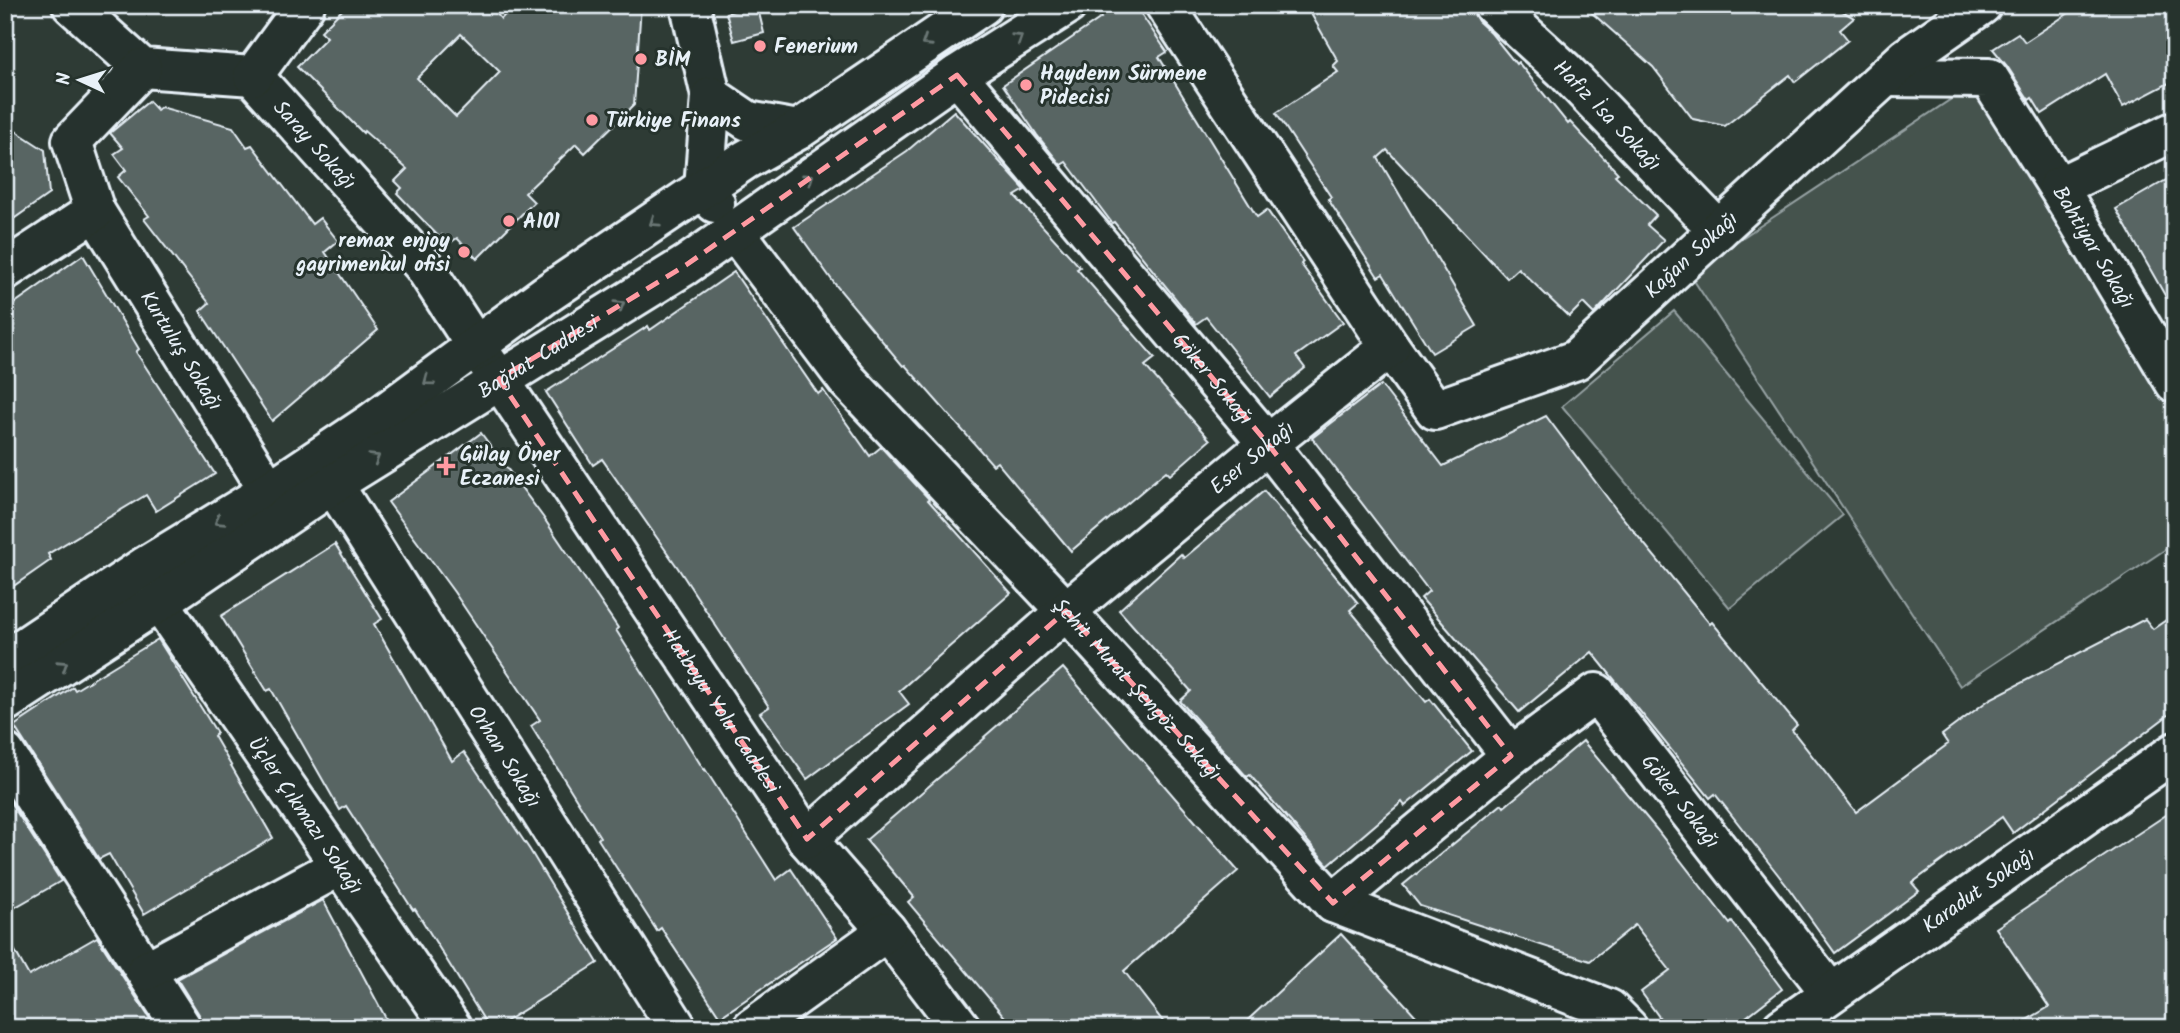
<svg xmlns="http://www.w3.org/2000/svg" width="2180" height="1033" viewBox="0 0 2180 1033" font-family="Kalam,sans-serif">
<rect width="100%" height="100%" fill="#2e3b35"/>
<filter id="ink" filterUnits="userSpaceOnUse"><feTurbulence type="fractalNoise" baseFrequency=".0143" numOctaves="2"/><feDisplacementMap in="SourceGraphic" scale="14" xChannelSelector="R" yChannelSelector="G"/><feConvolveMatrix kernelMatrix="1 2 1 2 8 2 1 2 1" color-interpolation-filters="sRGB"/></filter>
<g filter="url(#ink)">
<!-- green -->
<g fill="#45524e" stroke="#96a2a3" stroke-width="2">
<polygon points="1971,86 2175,395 2175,543 1960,686 1689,273"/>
<polygon points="1674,311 1843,515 1730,608 1562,406"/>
</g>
<!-- building -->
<g fill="#596563" stroke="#e8f1f8" stroke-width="2" fill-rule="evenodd">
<path d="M347,5H489L501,19L514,5H641L634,105L585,153L576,144L525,193L534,202L477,259L457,238L450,243L442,235L440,238L397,193L402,188L395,181L407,169L364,131L363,133L297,67L327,37L321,31ZM461,34L500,72L456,117L417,78Z"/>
<polygon points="757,5 764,33 734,41 726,13"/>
<polygon points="1092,5 1135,5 1167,52 1159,57 1257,217 1267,210 1303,262 1301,264 1343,322 1296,356 1305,368 1270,397 1206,317 1196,324 1114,222 1112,223 1066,162 1061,165 1037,135 1003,85 1101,18"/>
<polygon points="1306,5 1469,5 1478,21 1491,33 1516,64 1518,62 1568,124 1570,122 1618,173 1615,175 1656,215 1647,225 1664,240 1594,314 1583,303 1569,317 1518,268 1507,278 1387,150 1378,158 1477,326 1432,353 1383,274 1378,277 1328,199 1331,197 1276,113 1338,72 1333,66 1338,61"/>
<polygon points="1583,5 1832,5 1854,18 1840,30 1848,40 1795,82 1790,75 1725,126 1693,119 1653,67"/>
<polygon points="2081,5 2175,5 2175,80 2123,107 2105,74 2042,114 2032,98 2029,100 2007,66 1993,49 2018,33 2025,42"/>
<polygon points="149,101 157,110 161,107 233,127 247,147 252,145 312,224 320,218 338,241 325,252 378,330 272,421 200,311 209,303 144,219 149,216 118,177 126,170 114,154 123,148 110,133"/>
<polygon points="954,111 1025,190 1015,196 1080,267 1077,269 1155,358 1145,366 1210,440 1170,475 1166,471 1071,551 997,462 993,465 905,365 903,366 834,283 794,227 907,151"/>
<polygon points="5,124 45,150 49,194 5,225"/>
<polygon points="2175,175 2175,313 2116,209"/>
<polygon points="83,255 139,349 136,352 215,474 156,511 146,495 48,554 51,560 5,592 5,310"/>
<polygon points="734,272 818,394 823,390 870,456 881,447 929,499 928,500 1011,593 899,691 909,704 807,779 760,713 769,707 678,568 602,459 593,465 546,392 648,326 650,330"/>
<polygon points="1381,385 1443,466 1546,416 1618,512 1710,624 1712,622 1797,725 1792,730 1856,812 1948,744 1942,735 1990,699 2145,619 2153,629 2175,614 2175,710 2013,833 2002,817 1912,883 1919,891 1835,953 1787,886 1715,794 1710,798 1592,652 1519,712 1421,598 1429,591 1312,438"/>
<polygon points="481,433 543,517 618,628 616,630 704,770 705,769 776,880 791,869 837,938 720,1017 661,928 657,931 598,839 600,837 531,726 540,720 454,592 388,502"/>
<polygon points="1264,491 1358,603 1350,610 1426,702 1430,699 1472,751 1405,806 1402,802 1328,865 1250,775 1247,777 1180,701 1191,691 1119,610 1181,554 1184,558"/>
<polygon points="335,544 382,619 374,624 452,761 464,752 530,850 598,963 495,1028 489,1028 415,909 413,910 346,806 340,810 271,689 267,691 221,616"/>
<polygon points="158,639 217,733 214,736 273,838 144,914 109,854 99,859 14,726 73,687 75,690"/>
<polygon points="1063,668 1238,871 1124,971 1168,1028 1014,1028 908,902 914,897 866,840 985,738 984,737"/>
<polygon points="1583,741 1657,830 1730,924 1732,922 1782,989 1732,1028 1667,1028 1641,992 1670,970 1635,925 1590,961 1420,906 1403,885 1502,804 1504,807"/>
<polygon points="5,794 61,881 5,913"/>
<polygon points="2175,809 2175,1028 2013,1028 2049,1007 1996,928"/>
<polygon points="323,900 391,1028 204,1028 200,1016 177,979"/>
<polygon points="5,933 29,976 97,937 156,1028 5,1028"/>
<polygon points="1341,934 1427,1028 1239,1028"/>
</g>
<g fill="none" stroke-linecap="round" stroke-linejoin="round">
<!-- minor casing -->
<g stroke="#e8f1f8" stroke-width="44">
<g id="minor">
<path id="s1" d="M72,5L142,68L253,76L423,265L475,345L499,379L807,839L887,931L961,1028"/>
<polyline points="690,5 711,96"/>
<path id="s2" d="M1493,5L1564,70L1718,230"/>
<path id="s3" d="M957,75L1268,444L1511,756"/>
<polyline points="253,76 305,5"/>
<path id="s4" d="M1885,77L1989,78L2058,187L2175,383"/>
<polyline points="2058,187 2175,131"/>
<path id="s5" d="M95,211L269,491"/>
<path id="s6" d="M734,230L847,380L1066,611L1333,903L1609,1009L1628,1028"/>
<polyline points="5,270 95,211 72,141 142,68"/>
<path id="s7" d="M1390,347L1435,410L1576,360L1907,57L1982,5"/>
<path id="s8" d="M333,484L677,1028"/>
<path id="s9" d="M159,602L452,1028"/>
<polyline points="5,753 182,1028"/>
<path id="s10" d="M807,839L1066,611L1268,444L1390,347L1165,5"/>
<path id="s11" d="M1333,903L1511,756L1596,693L1830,992"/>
<polyline points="146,971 340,866"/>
<polyline points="752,1028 887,931"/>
<path id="s12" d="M1782,1028L2175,752"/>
</g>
</g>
<!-- major casing -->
<g stroke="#e8f1f8" stroke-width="44">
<g id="major">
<polyline points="715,203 704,189 711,96 748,121 798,130"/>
<polyline points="5,660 144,567 269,491 371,423 545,295 745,160 798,130 983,5"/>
<path id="s13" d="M5,702L159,602L333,484L686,265L957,75L1067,5"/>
</g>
</g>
<!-- minor -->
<use href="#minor" stroke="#26332d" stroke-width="38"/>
<!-- major -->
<use href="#major" stroke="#26332d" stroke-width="38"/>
</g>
<!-- one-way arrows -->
<defs><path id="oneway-chevron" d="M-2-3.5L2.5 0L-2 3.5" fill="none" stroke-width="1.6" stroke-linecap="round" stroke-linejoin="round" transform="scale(1.75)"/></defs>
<g stroke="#6a7674">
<use href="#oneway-chevron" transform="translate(1018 38) rotate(-33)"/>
<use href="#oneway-chevron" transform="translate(926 42) rotate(147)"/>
<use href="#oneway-chevron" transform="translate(809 178) rotate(-35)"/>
<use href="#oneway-chevron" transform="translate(654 222) rotate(146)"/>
<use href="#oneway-chevron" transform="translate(620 305) rotate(-31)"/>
<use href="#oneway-chevron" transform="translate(428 381) rotate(143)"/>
<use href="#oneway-chevron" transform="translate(375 458) rotate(-32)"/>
<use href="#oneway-chevron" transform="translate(219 521) rotate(148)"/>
<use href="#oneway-chevron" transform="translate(63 665) rotate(-33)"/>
</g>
</g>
<!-- marked area -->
<path fill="none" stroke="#ff9aa2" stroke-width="5" stroke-dasharray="14 9" stroke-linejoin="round" d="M957,75L1268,444L1511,756L1333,903L1066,611L807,839L499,379L686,265Z"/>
<!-- markers -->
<g fill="#ff9aa2" stroke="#26332d" stroke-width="2.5">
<circle cx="760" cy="46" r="7"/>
<circle cx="641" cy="59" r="7"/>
<circle cx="1026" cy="85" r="7"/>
<circle cx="592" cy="120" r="7"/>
<circle cx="509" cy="221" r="7"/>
<circle cx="464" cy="252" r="7"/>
<path d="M442.5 455.5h7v7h7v7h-7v7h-7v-7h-7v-7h7z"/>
</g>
<g text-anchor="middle" stroke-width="6" stroke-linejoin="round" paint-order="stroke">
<!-- poi labels -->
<g font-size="21" font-weight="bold" fill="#e8f1f8" stroke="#26332d" text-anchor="start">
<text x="774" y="53">Fenerium</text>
<text x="655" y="66">BİM</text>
<text x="1040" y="80">Haydenn Sürmene<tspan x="1040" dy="24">Pidecisi</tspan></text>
<text x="606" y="127">Türkiye Finans</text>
<text x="523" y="228">A101</text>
<text x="450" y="247" text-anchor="end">remax enjoy<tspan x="450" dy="24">gayrimenkul ofisi</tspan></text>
<text x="460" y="461">Gülay Öner<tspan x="460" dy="24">Eczanesi</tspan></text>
</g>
<!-- street labels -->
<g font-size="21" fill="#e8f1f8" stroke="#26332d">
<text dy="7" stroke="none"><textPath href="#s2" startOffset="159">Hafız İsa Sokağı</textPath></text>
<text dy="7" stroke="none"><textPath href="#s1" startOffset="298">Saray Sokağı</textPath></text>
<text dy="7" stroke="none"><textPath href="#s4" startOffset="303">Bahtiyar Sokağı</textPath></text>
<text dy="7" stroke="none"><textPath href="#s7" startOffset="383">Kağan Sokağı</textPath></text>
<text dy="7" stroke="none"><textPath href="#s5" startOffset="164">Kurtuluş Sokağı</textPath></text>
<text dy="7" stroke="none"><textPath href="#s13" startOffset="635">Bağdat Caddesi</textPath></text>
<text dy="7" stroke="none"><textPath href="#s3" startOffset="397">Göker Sokağı</textPath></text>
<text dy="7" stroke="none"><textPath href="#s10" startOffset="586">Eser Sokağı</textPath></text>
<text dy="7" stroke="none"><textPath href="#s6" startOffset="612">Şehit Murat Şengöz Sokağı</textPath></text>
<text dy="7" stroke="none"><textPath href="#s1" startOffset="996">Hatboyu Yolu Caddesi</textPath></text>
<text dy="7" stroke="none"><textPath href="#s8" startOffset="322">Orhan Sokağı</textPath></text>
<text dy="7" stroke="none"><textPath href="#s11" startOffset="474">Göker Sokağı</textPath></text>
<text dy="7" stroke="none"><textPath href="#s9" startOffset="259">Üçler Çıkmazı Sokağı</textPath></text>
<text dy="7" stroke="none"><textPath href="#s12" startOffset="240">Karadut Sokağı</textPath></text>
</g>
</g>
<!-- margin -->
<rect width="2180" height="1033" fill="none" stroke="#26332d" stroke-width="28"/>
<rect x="14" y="14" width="2152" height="1005" fill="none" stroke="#e8f1f8" stroke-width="2.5" filter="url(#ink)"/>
<!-- north arrow -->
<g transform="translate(80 80) rotate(274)" stroke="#26332d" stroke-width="5" paint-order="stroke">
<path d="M0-5L12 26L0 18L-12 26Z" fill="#e8f1f8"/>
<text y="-10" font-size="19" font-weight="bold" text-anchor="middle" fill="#e8f1f8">N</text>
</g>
</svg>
